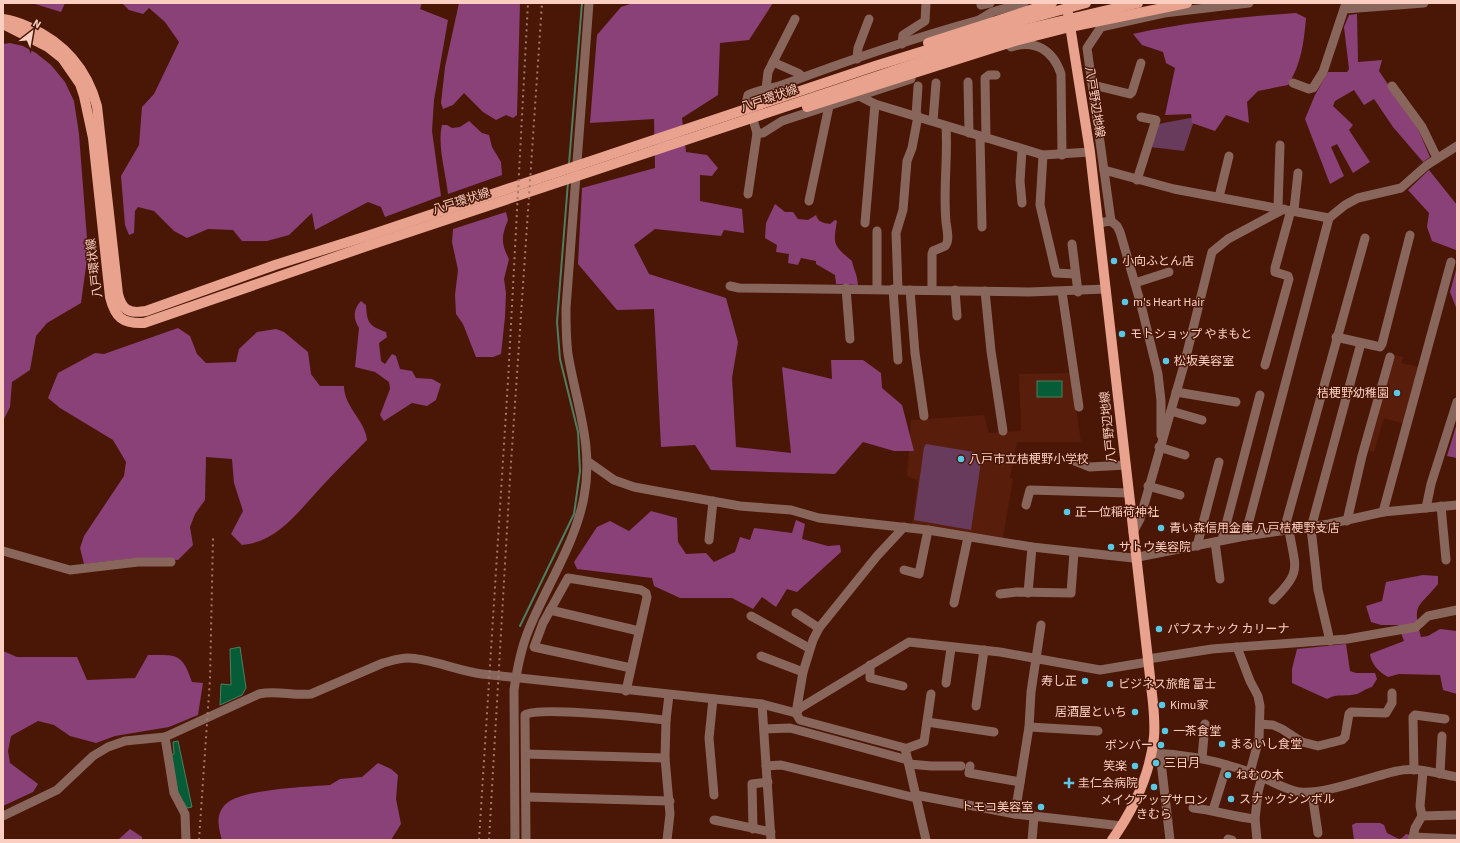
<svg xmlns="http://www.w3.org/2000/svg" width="1460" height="843" viewBox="0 0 1460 843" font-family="'Source Sans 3','Noto Sans JP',sans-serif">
<rect width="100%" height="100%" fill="#4a1606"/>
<!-- built -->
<g fill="#581d0b">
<polygon points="1392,354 1403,357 1401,363 1420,367 1404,424 1384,418 1374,452 1366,450"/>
<polygon points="1071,373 1081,442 1017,442 1010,478 1013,479 1003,538 912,524 918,481 907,476 911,420 984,415 989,433 1021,431 1019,374"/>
</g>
<!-- green -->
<g fill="#683b5c">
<polygon points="1190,118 1195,118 1184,151 1150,147 1158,124"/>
<polygon points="926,444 974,452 981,462 971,530 914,520 924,447"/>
</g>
<!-- forest -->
<g fill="#8a4178">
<polygon points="36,3 65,3 61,12 35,4"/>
<polygon points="122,3 422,3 420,9 448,20 434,100 432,131 441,196 385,217 381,207 368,202 315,230 312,213 289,235 267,241 242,241 233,230 208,229 187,238 174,231 154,211 138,207 135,211 134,233 129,235 125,225 121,176 139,145 142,107 154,94 179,42 165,22 149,8 143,14 129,10"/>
<polygon points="459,3 520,3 517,115 513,118 506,115 496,120 483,112 464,93 453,105 443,109 441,103 445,67"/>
<polygon points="633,3 773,3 749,40 720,43 718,95 682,118 686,152 707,155 718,168 712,176 700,175 700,201 742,209 744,233 724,230 721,236 655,229 634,245 649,274 726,298 738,342 732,378 736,447 791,453 782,367 832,379 831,360 863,360 881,373 882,388 902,405 914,451 894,451 863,442 835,474 711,470 695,445 661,447 654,309 617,310 578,264 582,188 655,168 654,119 590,123 597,35 621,7"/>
<path d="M1296,13L1306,18C1304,42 1301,65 1288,85L1258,91L1247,102L1249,123L1226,115L1215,131L1192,123L1191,114L1165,115L1175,68L1166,63L1163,52L1142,45L1133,34C1187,22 1241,17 1296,13Z"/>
<polygon points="1357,14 1358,62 1382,60 1379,71 1418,129 1430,157 1423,162 1393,127 1374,99 1364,105 1354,90 1335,101 1333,106 1353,125 1349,130 1370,162 1353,173 1337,144 1331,147 1344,176 1330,184 1305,119 1315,95 1328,72 1347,72 1349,69 1344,27 1349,15"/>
<polygon points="10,43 23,46 36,53 51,65 65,82 74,101 79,134 88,252 81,303 47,323 36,336 30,370 12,382 10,407 3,421 3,44"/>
<path d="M469,121L482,133L489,135L492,147L501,162L502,175L448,194C446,174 437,144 442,125H447L452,128L460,127Z"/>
<polygon points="1429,170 1457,205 1457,310 1450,292 1456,270 1456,250 1432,241 1427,227 1429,213 1408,190"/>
<path d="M775,204L785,212H793L798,219L808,220L816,215C818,222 823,223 830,224L835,220L837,221C833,245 833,245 852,261C854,271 857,273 858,285L836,284L835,275L816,264V261L801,258L798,265L788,263L789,254L776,252L777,245L765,238L766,223Z"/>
<path d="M506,212L508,220C501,236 501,244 509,259L504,279L506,293L505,317L501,354L493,357H476L463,324L456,314L455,295L458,270L452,242L453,229Z"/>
<path d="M361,301L366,305C367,323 369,326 386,332L387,337L379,343L381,361L385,364L392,354L396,356L400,369L412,371L416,378L432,379L441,384L436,400L427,406L412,403L384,421L380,415L390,389L389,382L375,372L355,367L359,328C353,319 353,309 361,301Z"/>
<path d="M178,328L190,336L197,354L206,363L236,362L239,349L257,332L276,329L284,332L308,352L311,374L320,386H344C344,407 365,420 367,440C353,454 338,469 324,484C301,508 279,542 242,545L231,534L243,511L234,483L232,459L206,457L205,500L195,514L190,527L193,545L178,560L136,558L84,564L80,548L84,536L124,476L126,462L113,440L60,408L48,398L58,373L95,353L104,354Z"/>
<polygon points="1457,423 1457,458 1447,456"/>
<polygon points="651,511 677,518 678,542 686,554 706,553 714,562 735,552 740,537 750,540 754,528 792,533 796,520 805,524 802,539 828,546 840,545 841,552 797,592 787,589 776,607 762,597 753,609 732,598 680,598 654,586 652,578 577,569 574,562 597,527 610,521 629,531"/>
<path d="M1423,575L1438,576V584C1418,609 1412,602 1421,637L1428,636L1440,629L1457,631V694L1443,690L1440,675L1399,674L1388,677C1379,672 1371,664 1370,654L1404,641L1398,625H1381L1371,622L1366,606L1382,601L1386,582Z"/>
<path d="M1346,644L1350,671L1356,673H1375L1377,679L1372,687C1365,689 1362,692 1357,694C1347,697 1337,693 1327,699L1292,683V669L1297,649Z"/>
<path d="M3,651L17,657H77L87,680L135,678L148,655C176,655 182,652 192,682L203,683L198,715L169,727L115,736L96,743L70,736L54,725L38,721L11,736L8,751L10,763L38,784L33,792L3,806Z"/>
<path d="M378,763L391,769L398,775L396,799L401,824L391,840H222C218,827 215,813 227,803C244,789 306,787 330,785L340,779L362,777Z"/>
<polygon points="1356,823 1380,823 1384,825 1387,833 1399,839 1402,838 1406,834 1410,835 1407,840 1354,840 1352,825"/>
<polygon points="130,829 142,837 142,840 118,840"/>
</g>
<!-- water -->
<g fill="#055c37" stroke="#4e7e61">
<rect x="1037" y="381" width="25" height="16"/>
<polygon points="240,647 246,688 242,695 220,705 221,684 231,685 230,649"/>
<polygon points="178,741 192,807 187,808 178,793 170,755 174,754 173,742"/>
</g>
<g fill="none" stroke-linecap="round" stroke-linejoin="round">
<!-- stream -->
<g stroke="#4e7e61" stroke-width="2">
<polyline points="569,164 582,3"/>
<polyline points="520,626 574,514 580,471 578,432 560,359 557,322 568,182"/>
</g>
<!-- minor -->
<g stroke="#89665c" stroke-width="9">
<polyline points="981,3 981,5 990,3"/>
<polyline points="1345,9 1424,3"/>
<polyline points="902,44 903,35 925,21 926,3"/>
<path d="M1011,47C1035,39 1053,50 1061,74L1062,155"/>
<polyline points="857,59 858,48 869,19"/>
<polyline points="773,62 798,73 803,77"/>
<path d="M911,79L782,121L763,133H757L747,99L748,95C759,89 773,89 785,84C849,60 914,38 979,20L992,12L1024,3"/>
<polyline points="968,82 969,133"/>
<polyline points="1293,83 1309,89 1313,88 1323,72 1346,3"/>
<polyline points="1093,85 1130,94 1132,92 1141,63"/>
<polyline points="1392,86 1422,127 1437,158"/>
<polyline points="766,89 768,72 795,19"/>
<polyline points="859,96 875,104 865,223"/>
<polyline points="875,104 1043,155 1090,152"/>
<polyline points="916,116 918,86"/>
<polyline points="933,121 936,83"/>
<polyline points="980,137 982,227"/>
<polyline points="986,138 985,78 989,75 996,75"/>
<polyline points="1043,155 1040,205 1056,273 1075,274"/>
<polyline points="1104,170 1174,189 1329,218 1345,205 1358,198 1401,188 1427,165 1457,146"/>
<polyline points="1137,180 1156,120 1141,117"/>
<polyline points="748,194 757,133"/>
<polyline points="1219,197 1229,156"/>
<polyline points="809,201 829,106"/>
<polyline points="1022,203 1020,181 1022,150"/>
<polyline points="1278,207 1280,145"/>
<polyline points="1294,210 1298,173"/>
<polyline points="1111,221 1087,48 1101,27 1164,13 1249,3"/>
<polyline points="1098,223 1111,221 1117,226 1120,232 1140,301 1158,374 1161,401 1161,435"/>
<polyline points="1072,244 1078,292"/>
<polyline points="1135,283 1169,272"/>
<polyline points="730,286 739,288 1029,292 1106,289"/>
<polyline points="846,288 850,339"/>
<polyline points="877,289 877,231"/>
<polyline points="893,289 898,360"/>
<polyline points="898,289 896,233 903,210 907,161 912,148 918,116"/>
<polyline points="910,290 915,353 924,416"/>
<path d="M932,290V254L933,251L945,246C950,241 947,230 946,222C943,190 948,158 946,126"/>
<polyline points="955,290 957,316"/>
<polyline points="985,291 991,351 1003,431"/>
<polyline points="1062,292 1079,407"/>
<polyline points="1336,337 1376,346 1380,347 1382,344 1410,235"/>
<polyline points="1265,365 1289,279 1288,276 1275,272 1275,268 1291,210"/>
<polyline points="1176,392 1236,402"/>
<polyline points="1171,411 1202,420"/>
<polyline points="1159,447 1185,455"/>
<polyline points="587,461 614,480 634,487 661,492 740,506 791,510 819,518 928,530 1032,547 1133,558 1245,536 1329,524 1383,512 1457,505"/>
<polyline points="1075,461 1090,467 1126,465"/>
<polyline points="1148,486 1180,495"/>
<polyline points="1026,505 1030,490 1129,493"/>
<polyline points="1441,506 1446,560"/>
<polyline points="1426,508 1431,484 1457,402"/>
<polyline points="1383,512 1451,262"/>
<polyline points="1347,521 1362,456 1390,357"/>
<polyline points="904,527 877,556 819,628 813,640 803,672 796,713 800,720 905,748 926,840"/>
<polyline points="1284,530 1365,238"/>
<polyline points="1133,532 1140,519 1184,365 1212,252 1228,239 1284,209"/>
<polyline points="1245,536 1329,218"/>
<polyline points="709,540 713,501"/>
<polyline points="1222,540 1260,395"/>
<polyline points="1215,542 1220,579"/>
<polyline points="1197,546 1219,462"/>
<polyline points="3,551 70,570 138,562 171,562"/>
<polyline points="904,570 919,574 928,530"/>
<polyline points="1028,593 1032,547"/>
<polyline points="1000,594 1017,592 1071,593 1074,552"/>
<path d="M1273,600C1303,571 1295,568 1289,530"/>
<polyline points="954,603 968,537"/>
<polyline points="550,610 639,631"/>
<polyline points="796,613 819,628"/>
<polyline points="751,616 809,648"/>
<polyline points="1330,641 1318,590 1311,528 1361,343"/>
<polyline points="1237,647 1250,681 1258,696 1260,706 1259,739 1250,772"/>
<polyline points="761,656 803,672"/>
<polyline points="1148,659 1212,649 1347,639 1416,627 1428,616 1457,610"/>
<polyline points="870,665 870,678 903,686"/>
<polyline points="946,683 951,648"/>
<polyline points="626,691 647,597 646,593 641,590 568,578 543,623 534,647 631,668"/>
<polyline points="713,699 709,738 714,795"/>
<polyline points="762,704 771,840"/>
<polyline points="976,706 984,650"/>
<polyline points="927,722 994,732"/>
<polyline points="1260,724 1273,725 1282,729 1302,742 1318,746 1342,740 1345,737 1349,714 1351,712 1386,713 1392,703 1392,693"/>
<polyline points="1029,727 1098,731"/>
<polyline points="764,729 790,728 908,760"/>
<polyline points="165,737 174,793 185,814 186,840"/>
<polyline points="905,749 924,742 931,694"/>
<path d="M1152,753C1185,754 1218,761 1249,772C1265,777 1284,790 1300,792C1324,795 1372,776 1397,771C1416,766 1438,774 1457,777"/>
<polyline points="1160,753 1170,840"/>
<polyline points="526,754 665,758"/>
<polyline points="1202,758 1205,724"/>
<polyline points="909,764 931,766 961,766"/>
<polyline points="766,766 781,765 916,798"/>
<polyline points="970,766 969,773 1020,782"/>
<polyline points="1414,770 1413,717 1415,715 1445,719"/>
<polyline points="1440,774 1442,736"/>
<polyline points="1312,793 1318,833"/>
<polyline points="916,795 1015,814 1122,826"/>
<polyline points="527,797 670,801"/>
<path d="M1193,808C1214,810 1234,817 1255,819"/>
<polyline points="1213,810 1227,765"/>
<polyline points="1015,814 1029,727 1031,692 1041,625"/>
<path d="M3,816L57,790L93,756L108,747L125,741L165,737L259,694C276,690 293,696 311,694L383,663C391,661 399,658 408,658C429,658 458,671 482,674L762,704L796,713L800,708L909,642L1000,652L1100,670L1148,662"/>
<polyline points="1422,816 1420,806 1423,771"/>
<polyline points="714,820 771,832"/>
<polyline points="753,829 752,784 768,782"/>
<polyline points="1413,837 1415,828 1422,816 1457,815"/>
<polyline points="1228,839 1232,840"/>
<path d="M515,840L514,690C517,669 521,648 529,629C547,585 575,544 584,497C594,446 576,403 568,354C566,339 566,323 566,308L589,3"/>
<path d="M526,840L525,715C538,706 644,718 666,720"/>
<polyline points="667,840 670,814 665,758 666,720 669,695"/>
<polyline points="1032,840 1034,817"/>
<polyline points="1257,840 1255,819 1258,792 1262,777"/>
<polyline points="1412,840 1413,837 1457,839"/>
</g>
<!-- major -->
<g stroke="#e8a28d" stroke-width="10">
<path d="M1068,13L1090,152L1153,703C1154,714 1155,726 1154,737C1150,775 1134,809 1112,840"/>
<path d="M3,19C13,20 20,23 29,27C65,43 87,69 97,106L118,294C122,310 129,314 146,311L275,265L367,236L875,66L1017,22L1086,3"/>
<path d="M3,24L48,47L62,58L80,84L84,96L93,138L110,297C115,317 122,324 144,323L370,245L956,50L1022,30L1138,3"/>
<polyline points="928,43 1052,3"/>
<polyline points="807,107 1015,41 1070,27 1187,3"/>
</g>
<!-- rail -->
<g stroke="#a77769" stroke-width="2" stroke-dasharray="2 4" stroke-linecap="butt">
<polyline points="199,840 210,679 213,538"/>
<polyline points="479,840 508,381 528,3"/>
<polyline points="489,840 510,478 542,3"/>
</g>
</g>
<!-- markers -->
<g fill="#59c8e4" stroke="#4a1606" stroke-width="1.5">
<circle cx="1114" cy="261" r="4"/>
<circle cx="1125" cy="302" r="4"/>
<circle cx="1122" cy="334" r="4"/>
<circle cx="1166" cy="361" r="4"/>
<circle cx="1397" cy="393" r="4"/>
<circle cx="961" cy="459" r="4"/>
<circle cx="1067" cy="512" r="4"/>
<circle cx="1161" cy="528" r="4"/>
<circle cx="1111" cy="547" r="4"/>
<circle cx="1159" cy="629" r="4"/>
<circle cx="1085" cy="681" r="4"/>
<circle cx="1110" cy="684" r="4"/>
<circle cx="1162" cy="705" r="4"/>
<circle cx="1135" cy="712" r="4"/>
<circle cx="1165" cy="731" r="4"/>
<circle cx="1222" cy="744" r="4"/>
<circle cx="1161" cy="745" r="4"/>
<circle cx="1156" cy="763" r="4"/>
<circle cx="1135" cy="766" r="4"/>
<circle cx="1228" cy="775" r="4"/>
<path d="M1067 777h4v4h4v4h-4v4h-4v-4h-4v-4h4z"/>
<circle cx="1154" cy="787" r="4"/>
<circle cx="1231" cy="799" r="4"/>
<circle cx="1041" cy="807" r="4"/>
</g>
<g text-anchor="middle" stroke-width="3" stroke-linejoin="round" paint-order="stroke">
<!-- street labels -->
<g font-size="12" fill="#facfc2" stroke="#4a1606">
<text transform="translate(769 98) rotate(-19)" y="4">八戸環状線</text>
<text transform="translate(1095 102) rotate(81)" y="4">八戸野辺地線</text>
<text transform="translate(461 201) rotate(-18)" y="4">八戸環状線</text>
<text transform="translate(94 268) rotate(-97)" y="4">八戸環状線</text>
<text transform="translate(1108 427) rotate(-96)" y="4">八戸野辺地線</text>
</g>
<!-- poi labels -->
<g font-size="12" fill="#facfc2" stroke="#4a1606" text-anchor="start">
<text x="1122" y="265">小向ふとん店</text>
<text x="1133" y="306">m's Heart Hair</text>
<text x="1130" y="338">モトショップ やまもと</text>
<text x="1174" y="365">松坂美容室</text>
<text x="1389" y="397" text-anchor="end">桔梗野幼稚園</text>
<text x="969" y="463">八戸市立桔梗野小学校</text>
<text x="1075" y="516">正一位稲荷神社</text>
<text x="1169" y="532">青い森信用金庫 八戸桔梗野支店</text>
<text x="1119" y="551">サトウ美容院</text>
<text x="1167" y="633">パブスナック カリーナ</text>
<text x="1077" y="685" text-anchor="end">寿し正</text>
<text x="1118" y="688">ビジネス旅館 富士</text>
<text x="1170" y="709">Kimu家</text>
<text x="1127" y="716" text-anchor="end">居酒屋といち</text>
<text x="1173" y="735">一茶食堂</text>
<text x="1230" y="748">まるいし食堂</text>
<text x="1153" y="749" text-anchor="end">ボンバー</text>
<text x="1164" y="767">三日月</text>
<text x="1127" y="770" text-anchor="end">笑楽</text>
<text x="1236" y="779">ねむの木</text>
<text x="1078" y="787">圭仁会病院</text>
<text x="1239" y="803">スナックシンボル</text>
<text x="1154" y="804" text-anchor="middle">メイクアップサロン<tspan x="1154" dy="14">きむら</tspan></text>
<text x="1033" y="811" text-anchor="end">トモコ美容室</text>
</g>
</g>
<!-- border -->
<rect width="1460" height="843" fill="none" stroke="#facfc2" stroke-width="8"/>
<!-- north arrow -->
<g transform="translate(32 32) rotate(31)" stroke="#4a1606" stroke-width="3" paint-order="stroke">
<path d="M0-3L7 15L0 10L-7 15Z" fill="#facfc2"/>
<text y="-6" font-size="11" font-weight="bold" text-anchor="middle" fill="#facfc2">N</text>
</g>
</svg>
